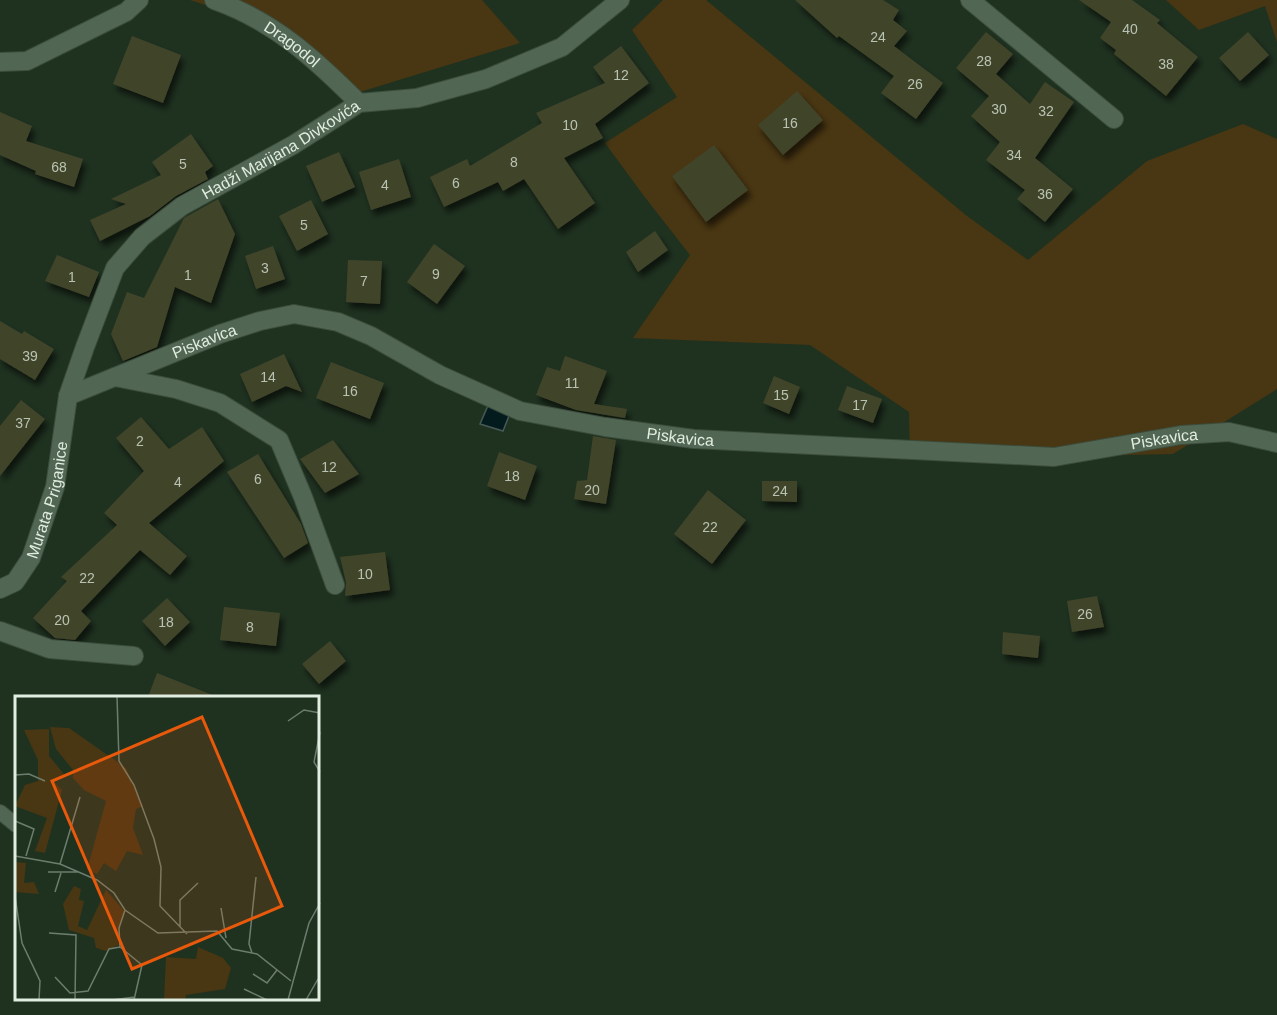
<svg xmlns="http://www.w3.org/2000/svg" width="1277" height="1015" viewBox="0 0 1277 1015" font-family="Arial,sans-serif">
<defs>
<filter id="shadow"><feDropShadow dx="3.5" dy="6" stdDeviation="3" flood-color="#0009"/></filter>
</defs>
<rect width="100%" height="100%" fill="#1f3220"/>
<!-- green -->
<g fill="#493612">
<polygon points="190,0 482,0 520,43 350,95 271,26"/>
<polygon points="663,0 706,0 967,216 1028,260 1147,161 1243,124 1277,139 1277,389 1173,454 910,460 909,412 810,345 633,338 690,255 644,196 605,143 677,97 632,30"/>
<polygon points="1166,0 1277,0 1277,42 1265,6 1199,30"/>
</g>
<!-- water -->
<polygon fill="#041b1e" stroke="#465a58" stroke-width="1.5" points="493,394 514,403 503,431 480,424"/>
<!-- building -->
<g fill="#41442a" filter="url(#shadow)">
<polygon points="795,0 883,0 899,10 893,20 907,31 894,46 943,83 916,119 881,93 894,76 839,36 837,38"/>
<polygon points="1079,0 1132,0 1160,20 1157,23 1198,57 1166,96 1114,54 1116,50 1100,38 1111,22"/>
<polygon points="986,32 1013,54 996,74 1030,104 1045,82 1074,102 1035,158 1073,189 1045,222 1017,199 1025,190 986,160 1000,142 971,116 989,96 956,68"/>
<polygon points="1248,32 1269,55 1240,81 1219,58"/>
<polygon points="132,36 181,55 163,103 113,84"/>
<polygon points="621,46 649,83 595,124 603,138 564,158 595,203 558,229 524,179 503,191 498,182 444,207 430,177 467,159 470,166 542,123 536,113 605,83 593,67"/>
<polygon points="797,91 823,120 783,155 758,125"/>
<polygon points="0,112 32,126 26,141 83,159 74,187 35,174 36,171 0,155"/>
<polygon points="191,134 213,166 205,172 208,179 176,196 150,216 100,241 90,220 126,204 111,199 161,175 152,162"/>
<polygon points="714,145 748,190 706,222 672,176"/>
<polygon points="339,152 355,187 322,202 306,166"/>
<polygon points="399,159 411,197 371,210 359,172"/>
<polygon points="218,199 235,234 211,303 175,287 157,347 123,361 111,334 127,292 144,298 184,218"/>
<polygon points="311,200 328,234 297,251 279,216"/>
<polygon points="655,231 668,250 638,272 626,252"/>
<polygon points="434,244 465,266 437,304 407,282"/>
<polygon points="273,246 285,279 256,289 245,256"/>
<polygon points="57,255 99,272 89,297 45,281"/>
<polygon points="348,260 382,261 380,304 346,302"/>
<polygon points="0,321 22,334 24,331 54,349 35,380 0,359"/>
<polygon points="284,354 302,392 286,386 252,402 240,374"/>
<polygon points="565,356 607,371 594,404 627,409 625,418 576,410 536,395 547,367 560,371"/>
<polygon points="331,362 384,383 370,419 316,398"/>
<polygon points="774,376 800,387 789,414 763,403"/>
<polygon points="847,386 882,399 873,423 838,410"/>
<polygon points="21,400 45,419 0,476 0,426"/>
<polygon points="141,417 169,449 202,427 224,461 149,523 187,556 170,575 140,550 81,611 91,621 75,640 55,638 33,618 67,581 61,577 117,525 104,513 144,471 116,438"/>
<polygon points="593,436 616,440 606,504 574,499 577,481 587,480"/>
<polygon points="333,440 359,474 325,493 300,459"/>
<polygon points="499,452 537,466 525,500 487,486"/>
<polygon points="258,454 301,524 308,543 284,558 227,472"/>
<polygon points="762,481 797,481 797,502 762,501"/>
<polygon points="708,490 746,520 712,564 674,534"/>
<polygon points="385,552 390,590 345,596 346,582 340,557"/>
<polygon points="1097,596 1104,627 1072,632 1067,601"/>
<polygon points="167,598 190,622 165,646 142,621"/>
<polygon points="224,607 280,613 276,646 220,640"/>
<polygon points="1003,632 1040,636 1038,658 1002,654"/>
<polygon points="330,641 346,661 319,684 302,664"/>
<polygon points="157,673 215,696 214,697 148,697"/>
</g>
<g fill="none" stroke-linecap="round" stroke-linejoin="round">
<!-- service casing -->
<g stroke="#3c4d3d" stroke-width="16">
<polyline id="service" points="0,812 16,825"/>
</g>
<!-- minor casing -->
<g stroke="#3c4d3d" stroke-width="20">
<g id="minor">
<path id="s1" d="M214,0C274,21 315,59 359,103"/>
<polyline points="970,0 1114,119"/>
<polyline points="0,62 27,61 126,12 139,0"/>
<polyline points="115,377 176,389 220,403 279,440 303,497 335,585"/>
<path id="s2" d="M68,396L220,334L260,321L294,314L338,322L371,336L440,375L520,411L605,427L694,439L1054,457L1181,435L1229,432L1277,443"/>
<path id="s3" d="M0,589L15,582L31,558L55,487L68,396L85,347L115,268L142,237L182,206L293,145L359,103L417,98L486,79L562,47L620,0"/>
<polyline points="0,631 50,649 134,656"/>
</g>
</g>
<!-- service -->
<use href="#service" stroke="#526753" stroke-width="14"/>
<!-- minor -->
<use href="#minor" stroke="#526753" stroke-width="18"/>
</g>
<g text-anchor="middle" stroke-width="4.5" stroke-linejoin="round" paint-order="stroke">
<!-- number labels -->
<g font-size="14" fill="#b9c3b3">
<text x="1130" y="34">40</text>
<text x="878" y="42">24</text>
<text x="984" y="66">28</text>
<text x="1166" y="69">38</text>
<text x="621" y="80">12</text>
<text x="915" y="89">26</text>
<text x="999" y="114">30</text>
<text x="1046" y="116">32</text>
<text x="790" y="128">16</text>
<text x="570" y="130">10</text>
<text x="1014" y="160">34</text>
<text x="514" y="167">8</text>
<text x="183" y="169">5</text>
<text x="59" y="172">68</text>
<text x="456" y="188">6</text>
<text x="385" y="190">4</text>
<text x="1045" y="199">36</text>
<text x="304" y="230">5</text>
<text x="265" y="273">3</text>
<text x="436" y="279">9</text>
<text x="188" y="280">1</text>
<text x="72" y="282">1</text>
<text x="364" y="286">7</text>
<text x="30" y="361">39</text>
<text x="268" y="382">14</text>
<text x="572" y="388">11</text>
<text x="350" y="396">16</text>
<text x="781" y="400">15</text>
<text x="860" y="410">17</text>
<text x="23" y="428">37</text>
<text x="140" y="446">2</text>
<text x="329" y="472">12</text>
<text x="512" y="481">18</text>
<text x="258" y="484">6</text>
<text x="178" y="487">4</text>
<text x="592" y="495">20</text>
<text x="780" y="496">24</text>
<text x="710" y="532">22</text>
<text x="365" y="579">10</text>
<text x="87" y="583">22</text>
<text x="1085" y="619">26</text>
<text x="62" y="625">20</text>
<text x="166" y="627">18</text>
<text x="250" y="632">8</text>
</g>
<!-- street labels -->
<g font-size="16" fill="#e1ede1" stroke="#0f170f">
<text dy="6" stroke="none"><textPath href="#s1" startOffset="90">Dragodol</textPath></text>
<text dy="6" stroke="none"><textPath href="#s3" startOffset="554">Hadži Marijana Divkovića</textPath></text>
<text dy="6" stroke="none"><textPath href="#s2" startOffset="147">Piskavica</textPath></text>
<text dy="6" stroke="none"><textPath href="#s2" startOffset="651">Piskavica</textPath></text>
<text dy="6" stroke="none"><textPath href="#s2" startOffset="1137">Piskavica</textPath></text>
<text dy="6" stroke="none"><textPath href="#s3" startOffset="106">Murata Priganice</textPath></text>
</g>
</g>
<!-- overview -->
<g transform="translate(15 696)">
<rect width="304" height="304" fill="#1f3220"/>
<path d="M35,31L54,32L111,72L128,110L121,113L118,132L128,159L112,155L101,175L89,167L82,178L72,174L91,105L69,94L58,82V74L41,53ZM34,33V60L49,78L39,86L47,94L30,157L20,155L32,122L0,110L10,89L23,85V64L9,34ZM0,166L11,167L9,187L19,186L24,198L0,196V227ZM59,190L66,193L64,204L69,205L63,230L72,234L91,194L110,216L104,232L106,248L91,255L81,252L79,242L54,234L48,208ZM183,251L208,262L216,272L210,293L171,299L170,304H149L151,261L181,263Z" fill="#493612"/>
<path fill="none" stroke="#6d7d6d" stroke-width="1.5" d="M102,0L104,65L119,89L139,143L146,171L145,210L172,238M273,25L289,14L305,17M305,36L299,66L305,76M0,79L14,78L30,85M0,125L19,133L11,160M0,160L45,168L82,184L99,197L110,214L143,237L202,235L217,253L242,258L276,285M45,168L65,101M33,176H64M40,196L46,177M0,200L7,247L25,285L24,304M206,212L211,242M110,214L104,232L105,251L127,269L119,304M165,231V204L183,187M34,237L61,239L60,304M237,257L234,248L241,181M238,278L252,287L262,274M40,281L55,297L73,295L94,253L105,251M229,293L252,304M97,304L120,301M273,304L294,227L305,207M291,304L303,283"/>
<path fill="#e8590c" fill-opacity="0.15" stroke="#e8590c" stroke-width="3" d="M187,21L267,210L117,273L37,85Z"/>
<rect width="304" height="304" fill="none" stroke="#e1ede1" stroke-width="3"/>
</g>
</svg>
